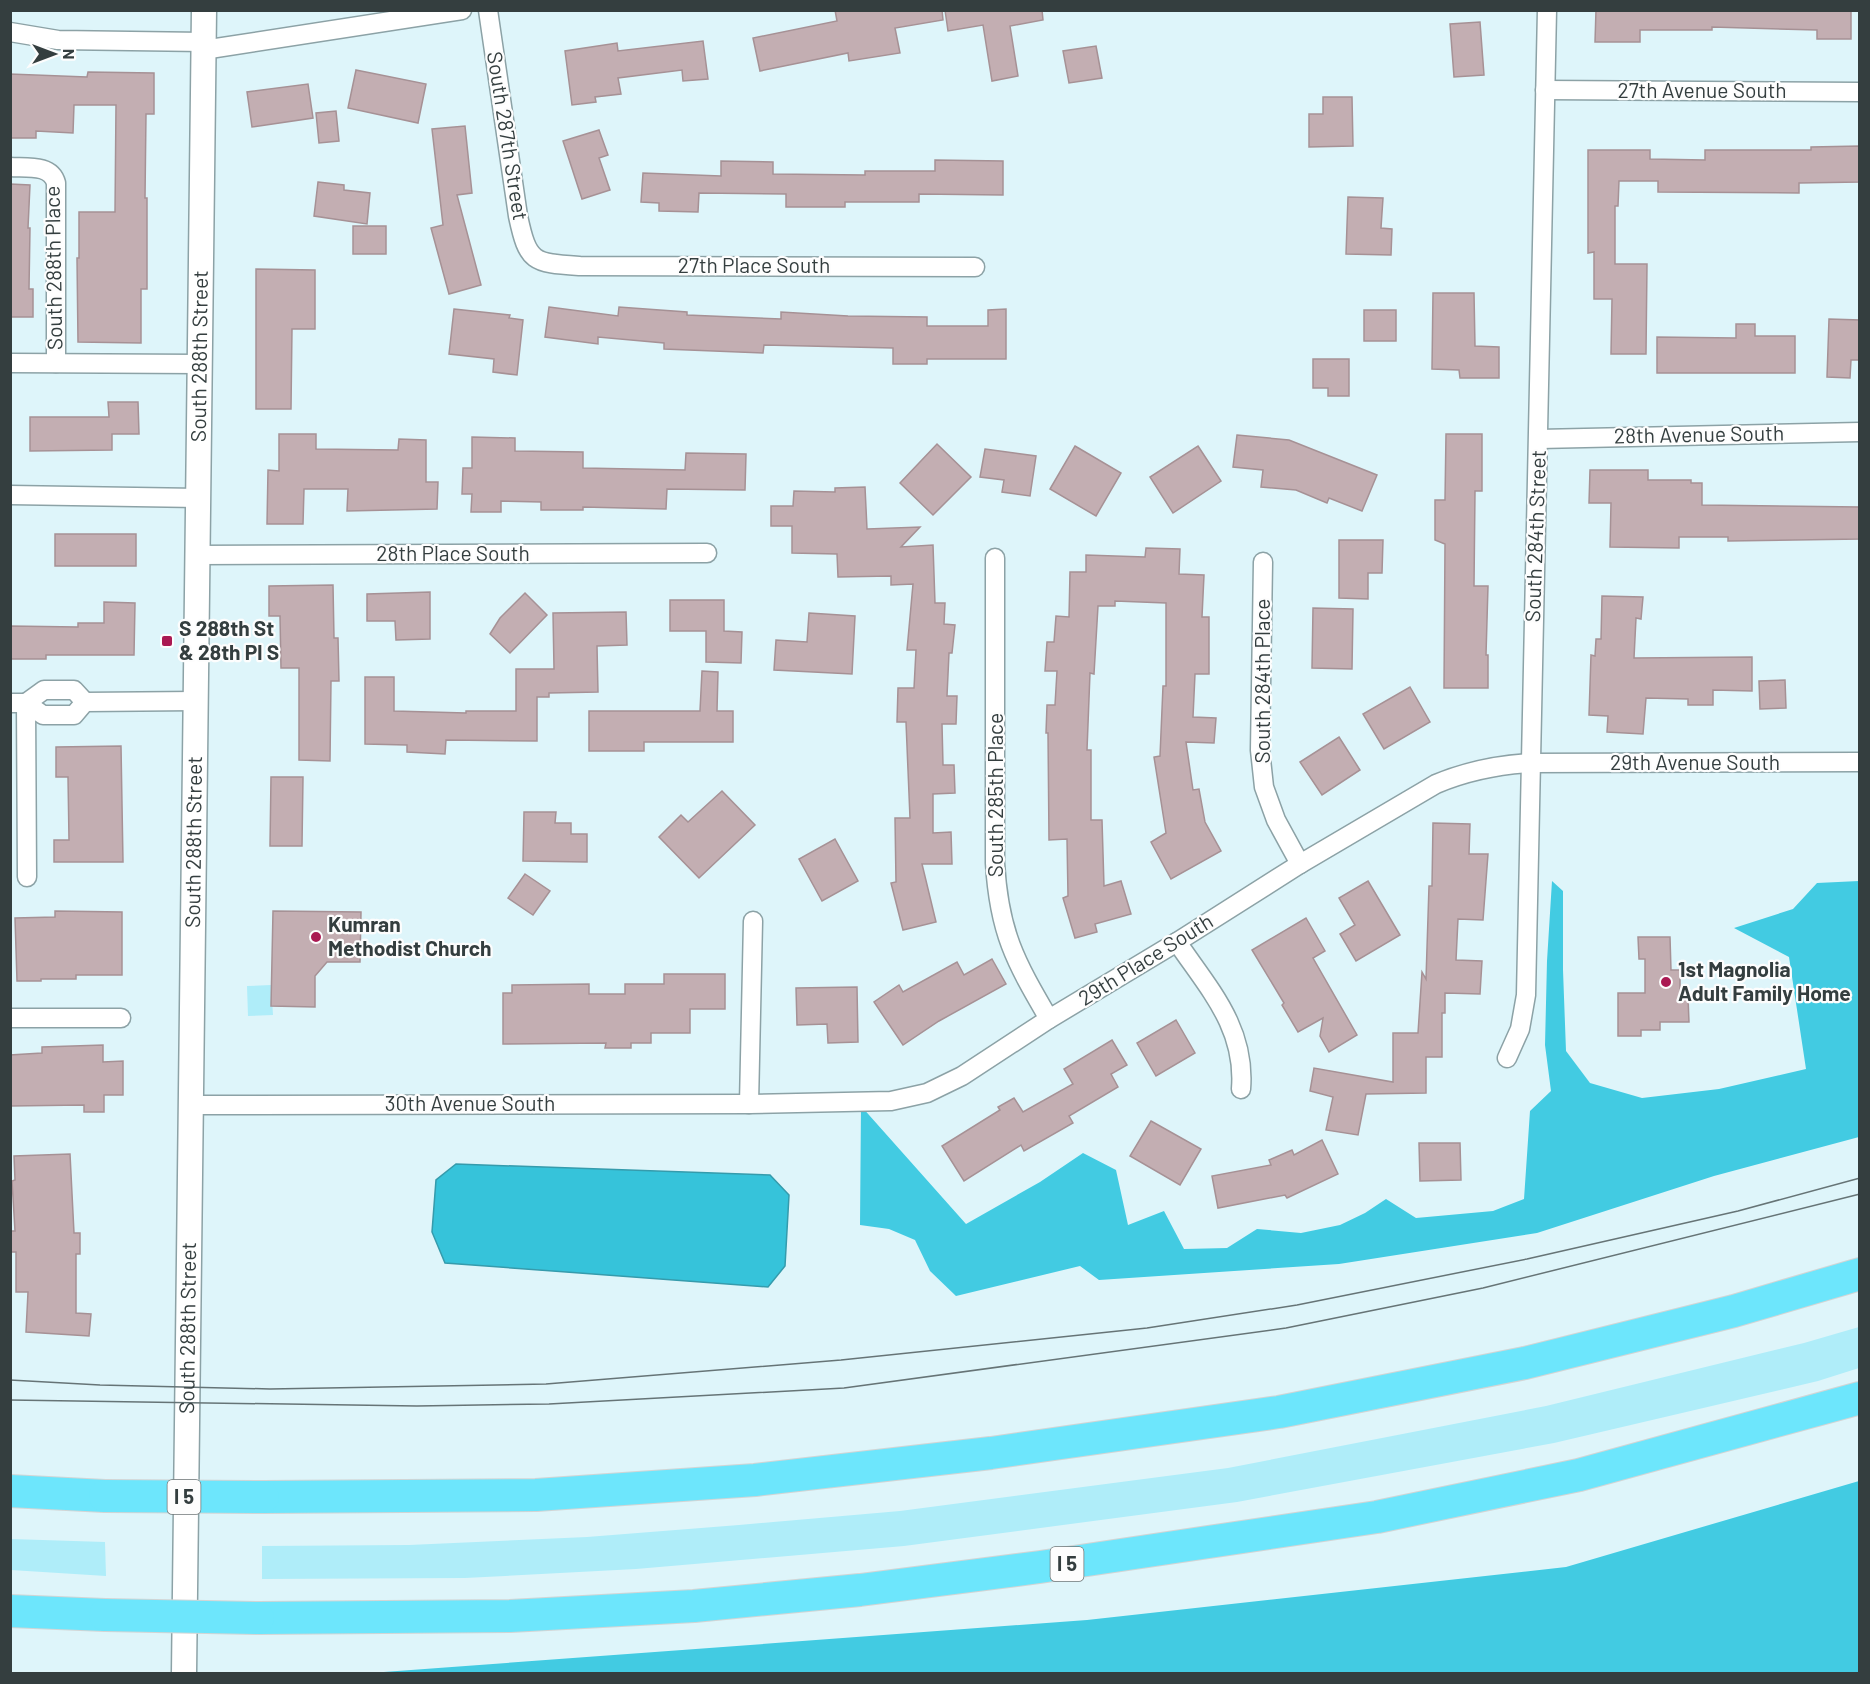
<svg xmlns="http://www.w3.org/2000/svg" width="1870" height="1684" viewBox="0 0 1870 1684" font-family="Barlow,sans-serif">
<rect width="100%" height="100%" fill="#def5fa"/>
<!-- green -->
<g fill="#afedf9">
<polygon points="271,985 273,1015 248,1016 247,986"/>
<polygon points="1859,1327 1859,1368 1818,1381 1554,1443 1237,1502 904,1546 636,1569 465,1578 262,1579 262,1546 409,1545 587,1537 739,1525 900,1511 1228,1468 1546,1406 1804,1343"/>
<polygon points="11,1539 105,1542 106,1576 11,1570"/>
</g>
<!-- forest -->
<g fill="#42cbe2">
<polygon points="1552,881 1563,891 1563,970 1566,1051 1590,1083 1642,1098 1719,1089 1806,1069 1789,957 1734,928 1793,909 1817,883 1859,881 1859,1137 1714,1176 1537,1233 1339,1264 1099,1280 1080,1266 956,1296 930,1271 915,1240 889,1229 860,1225 861,1106 966,1224 1040,1182 1083,1153 1116,1170 1128,1225 1164,1211 1184,1249 1227,1248 1257,1229 1301,1233 1340,1225 1365,1213 1386,1199 1416,1218 1493,1211 1524,1199 1530,1111 1551,1091 1545,1045 1547,961"/>
<polygon points="1859,1481 1859,1673 370,1673 1087,1620 1566,1567"/>
</g>
<!-- water -->
<polygon fill="#36c3da" stroke="#359bac" stroke-width="1.5" points="456,1164 770,1175 789,1195 785,1266 768,1287 445,1263 432,1232 436,1180"/>
<!-- building -->
<g fill="#c3aeb2" stroke="#a69195" stroke-width="1.5">
<polygon points="835,10 942,10 943,20 895,28 900,53 849,61 848,53 760,71 753,38 837,21"/>
<polygon points="945,10 1042,10 1043,20 1010,26 1018,76 992,81 983,25 948,31"/>
<polygon points="1596,10 1851,10 1851,39 1817,39 1817,30 1712,27 1712,30 1640,30 1640,42 1595,42"/>
<polygon points="1480,22 1484,75 1454,77 1450,24"/>
<polygon points="703,41 708,79 683,81 682,70 618,78 621,94 595,97 596,102 572,105 565,51 617,43 618,51"/>
<polygon points="1096,46 1102,78 1069,83 1063,51"/>
<polygon points="356,70 426,84 418,123 348,108"/>
<polygon points="88,72 154,73 154,114 146,114 145,198 147,198 147,289 141,289 141,343 78,342 77,258 79,258 79,212 115,212 116,105 74,105 73,133 36,131 36,138 10,138 10,74 87,77"/>
<polygon points="308,84 313,118 252,127 247,92"/>
<polygon points="1323,97 1352,97 1353,146 1309,147 1309,114 1323,114"/>
<polygon points="336,111 339,141 319,143 316,113"/>
<polygon points="465,126 472,193 457,195 481,285 449,294 431,228 443,225 432,129"/>
<polygon points="599,130 608,155 599,158 610,190 582,199 563,141"/>
<polygon points="1860,146 1860,182 1799,183 1799,193 1658,192 1658,181 1619,181 1618,206 1615,206 1615,264 1647,264 1646,354 1611,354 1612,299 1594,299 1594,252 1588,253 1588,150 1650,150 1650,159 1705,160 1705,150 1811,150 1811,147"/>
<polygon points="935,160 1003,161 1003,195 919,194 919,202 845,202 845,207 786,207 786,194 699,193 698,212 659,211 659,203 641,202 643,173 721,176 721,161 773,162 773,174 865,175 865,171 935,171"/>
<polygon points="318,182 344,185 344,190 370,193 367,224 314,216"/>
<polygon points="10,184 30,185 28,228 30,228 29,289 33,289 33,317 10,317"/>
<polygon points="1348,197 1383,198 1381,228 1392,229 1391,255 1346,254"/>
<rect x="353" y="226" width="33" height="28"/>
<polygon points="256,269 315,270 315,329 292,329 291,409 256,409"/>
<polygon points="1433,293 1474,293 1475,346 1499,347 1499,378 1460,378 1459,370 1432,369"/>
<polygon points="549,307 618,316 619,307 687,312 687,315 781,319 781,312 848,316 927,317 927,326 988,326 988,310 1006,309 1006,359 927,359 927,364 893,364 893,348 764,345 763,353 664,349 664,343 598,337 598,344 545,337"/>
<polygon points="454,309 510,315 509,318 523,320 517,375 493,372 494,359 449,354"/>
<rect x="1364" y="310" width="32" height="31"/>
<polygon points="1829,319 1860,320 1860,360 1851,360 1850,378 1827,377"/>
<polygon points="1736,324 1755,324 1755,336 1795,336 1795,373 1657,373 1657,337 1736,338"/>
<polygon points="1313,359 1349,359 1349,396 1328,396 1328,388 1313,388"/>
<polygon points="108,402 138,402 139,434 112,434 112,450 30,451 30,417 109,417"/>
<polygon points="279,434 316,434 316,449 398,450 399,439 426,440 426,482 438,482 437,509 347,511 348,489 304,489 303,524 267,524 268,470 279,471"/>
<polygon points="1446,434 1482,434 1482,491 1475,491 1474,586 1488,586 1486,655 1488,655 1488,688 1444,688 1445,544 1435,540 1435,500 1445,500"/>
<polygon points="1237,435 1289,440 1377,475 1362,511 1329,498 1327,503 1296,490 1261,487 1263,470 1233,467"/>
<polygon points="472,437 515,438 515,451 583,452 583,468 685,470 686,453 746,454 745,490 667,489 666,509 583,507 583,510 541,510 541,502 501,501 501,512 471,512 472,494 462,494 463,468 472,468"/>
<polygon points="937,444 971,477 933,515 900,483"/>
<polygon points="1075,446 1121,473 1096,516 1050,489"/>
<polygon points="1198,446 1221,481 1173,513 1150,477"/>
<polygon points="985,449 1036,456 1030,496 1002,492 1004,480 980,477"/>
<polygon points="1590,470 1648,470 1648,480 1691,480 1691,483 1702,483 1702,505 1860,507 1860,539 1728,541 1728,537 1679,537 1679,548 1610,547 1611,503 1589,503"/>
<polygon points="865,487 867,529 920,527 901,547 933,545 935,603 945,603 944,624 955,625 952,653 949,653 947,696 957,696 956,724 942,724 943,765 954,765 955,793 933,794 933,833 951,832 952,864 922,864 936,922 903,930 891,883 896,882 895,818 910,818 906,722 897,722 898,688 914,688 916,650 907,650 913,584 891,585 891,576 838,577 837,554 792,553 792,526 771,526 771,506 793,506 794,491 835,492 835,488"/>
<rect x="55" y="534" width="81" height="32"/>
<polygon points="1339,540 1383,540 1382,573 1368,573 1368,599 1339,598"/>
<polygon points="1146,548 1180,549 1179,574 1204,575 1202,617 1209,617 1209,674 1195,674 1193,717 1216,718 1214,743 1186,742 1193,790 1199,789 1205,822 1221,851 1171,879 1151,842 1166,833 1154,757 1160,756 1163,686 1166,686 1166,603 1115,601 1115,606 1098,606 1094,674 1090,673 1087,750 1091,750 1091,820 1102,820 1104,886 1121,881 1131,914 1095,924 1097,932 1075,938 1063,898 1068,896 1067,839 1049,840 1048,733 1046,733 1047,705 1055,705 1057,671 1045,671 1047,642 1054,642 1056,616 1069,617 1070,572 1086,572 1086,555 1145,557"/>
<polygon points="333,585 334,638 338,638 339,681 331,681 330,761 299,760 299,668 281,668 280,616 269,616 269,586"/>
<polygon points="430,592 430,639 396,640 395,621 367,621 367,594"/>
<polygon points="525,593 547,615 510,653 490,634 500,618"/>
<polygon points="1602,596 1643,597 1641,619 1636,618 1634,658 1752,657 1752,691 1713,690 1713,705 1688,705 1688,699 1646,698 1643,734 1607,732 1608,716 1589,715 1591,655 1595,656 1596,639 1601,639"/>
<polygon points="670,600 724,600 724,631 742,632 741,663 706,662 706,631 670,631"/>
<polygon points="104,602 135,603 134,655 46,655 46,659 10,659 10,626 78,627 78,623 104,623"/>
<polygon points="1313,608 1353,609 1352,669 1312,668"/>
<polygon points="626,612 627,645 597,646 598,692 549,693 549,697 537,697 537,741 446,740 445,754 407,752 407,745 365,744 365,677 394,677 394,711 466,713 466,711 516,711 516,669 554,669 553,613"/>
<polygon points="809,613 855,616 852,674 774,670 776,640 807,642"/>
<polygon points="702,671 718,672 717,711 733,711 733,742 644,742 644,751 589,751 589,711 700,711"/>
<polygon points="1785,680 1786,708 1760,709 1759,681"/>
<polygon points="1410,687 1430,722 1384,749 1363,714"/>
<polygon points="1339,737 1360,770 1322,795 1300,762"/>
<polygon points="121,746 123,862 54,862 54,840 69,840 68,777 56,777 56,747"/>
<polygon points="271,777 303,777 302,846 270,846"/>
<polygon points="722,791 755,825 699,878 659,837 681,815 688,822"/>
<polygon points="524,812 556,812 555,823 571,823 571,834 587,834 587,862 523,861"/>
<polygon points="1433,823 1470,824 1469,854 1488,854 1483,920 1458,919 1456,960 1482,961 1480,994 1445,993 1445,1013 1442,1013 1442,1057 1426,1057 1426,1093 1366,1094 1358,1135 1326,1130 1333,1097 1310,1091 1314,1068 1393,1082 1393,1033 1418,1033 1422,972 1426,979 1429,886 1432,886"/>
<polygon points="835,839 858,881 822,901 799,859"/>
<polygon points="525,874 550,891 533,915 508,898"/>
<polygon points="1368,881 1400,935 1356,961 1340,934 1355,925 1339,898"/>
<polygon points="55,911 122,912 122,975 76,975 76,979 41,979 41,981 17,981 15,918 55,917"/>
<polygon points="273,911 361,912 360,962 327,962 315,976 315,1007 271,1006"/>
<polygon points="1306,918 1325,951 1313,958 1357,1035 1329,1052 1320,1036 1323,1018 1298,1032 1282,1005 1284,1003 1252,950"/>
<polygon points="1638,937 1670,937 1671,970 1680,970 1680,997 1688,997 1689,1022 1660,1022 1660,1030 1641,1030 1641,1036 1618,1036 1618,993 1645,993 1645,959 1639,959"/>
<polygon points="992,959 1006,984 939,1021 903,1045 874,1002 899,985 903,992 957,962 964,975"/>
<polygon points="664,974 725,974 725,1009 690,1009 690,1033 651,1033 651,1043 631,1043 631,1048 605,1048 606,1043 503,1044 503,993 512,993 512,985 589,984 589,994 625,994 625,984 664,984"/>
<polygon points="857,987 858,1042 828,1043 827,1024 797,1025 796,988"/>
<polygon points="1176,1020 1195,1053 1156,1076 1137,1043"/>
<polygon points="1112,1040 1127,1065 1111,1074 1118,1087 1069,1116 1073,1123 1024,1151 1021,1145 964,1181 942,1146 1000,1110 998,1107 1014,1098 1023,1112 1073,1084 1064,1069"/>
<polygon points="103,1045 103,1062 123,1061 123,1095 104,1095 104,1112 84,1112 84,1105 10,1106 10,1055 42,1053 42,1047"/>
<polygon points="1151,1121 1201,1149 1180,1185 1130,1156"/>
<polygon points="1322,1140 1338,1174 1287,1198 1285,1195 1218,1208 1212,1176 1271,1165 1269,1160 1292,1150 1294,1155"/>
<polygon points="1419,1143 1460,1143 1461,1180 1420,1181"/>
<polygon points="70,1154 74,1233 80,1233 80,1254 76,1254 76,1313 91,1314 89,1336 26,1332 28,1292 16,1292 16,1252 10,1252 10,1231 15,1231 12,1181 15,1180 14,1156"/>
</g>
<g fill="none" stroke-linecap="round" stroke-linejoin="round">
<!-- minor casing -->
<g stroke="#8ca2a6" stroke-width="21">
<g id="minor">
<path d="M488,10L518,216C528,263 533,263 580,266L975,267"/>
<polyline points="10,32 58,40 204,42"/>
<polyline points="203,50 462,10"/>
<polyline points="1545,90 1860,92"/>
<path d="M10,167C27,168 51,164 56,183V363"/>
<polyline points="10,363 200,364"/>
<polyline points="1539,439 1860,432"/>
<polyline points="10,495 198,498"/>
<polyline points="198,555 707,553"/>
<path d="M995,558V863C999,932 1015,961 1049,1019"/>
<polyline points="1263,562 1260,750 1264,787 1276,820 1300,864"/>
<polyline points="10,703 26,703 43,715 74,715 85,702 196,701"/>
<polyline points="27,877 26,703 44,690 74,690 85,702"/>
<path d="M1177,942C1209,989 1246,1028 1241,1089"/>
<polyline points="10,1018 121,1018"/>
<polyline points="1507,1058 1520,1029 1526,995 1547,10"/>
<polyline points="749,1104 753,921"/>
<path d="M192,1105L749,1104L891,1101L927,1093L962,1076L1049,1019L1177,942L1300,864L1436,784C1467,771 1496,765 1530,763L1860,762"/>
</g>
</g>
<!-- secondary casing -->
<g stroke="#8ca2a6" stroke-width="27">
<g id="secondary">
<path id="s1" d="M184,1674L204,10"/>
</g>
</g>
<!-- motorway casing -->
<g stroke="#d2d5d5" stroke-width="34">
<g id="motorway">
<polyline points="10,1491 105,1496"/>
<polyline points="263,1497 536,1495 755,1480 991,1453 1279,1412 1525,1363 1734,1311 1860,1274"/>
<polyline points="10,1611 105,1615"/>
<polyline points="258,1618 510,1616 694,1606 860,1590 1040,1567 1377,1517 1579,1475 1860,1398"/>
</g>
</g>
<!-- minor -->
<use href="#minor" stroke="#fff" stroke-width="18"/>
<!-- secondary -->
<use href="#secondary" stroke="#fff" stroke-width="24"/>
<!-- motorway -->
<use href="#motorway" stroke="#6de6fc" stroke-width="32"/>
<!-- tram -->
<g stroke="#667476" stroke-width="1.5">
<polyline points="10,1380 100,1385 270,1389 546,1384 841,1360 1147,1328 1297,1305 1527,1259 1738,1211 1860,1178"/>
<polyline points="10,1400 417,1406 549,1404 844,1388 1286,1328 1483,1288 1860,1194"/>
</g>
<!-- motorway-bridge casing -->
<g stroke="#d2d5d5" stroke-width="34" stroke-linecap="butt">
<g id="motorway-bridge">
<polyline points="105,1496 263,1497"/>
<polyline points="105,1615 258,1618"/>
</g>
</g>
<!-- motorway-bridge -->
<use href="#motorway-bridge" stroke="#6de6fc" stroke-width="32"/>
</g>
<!-- markers -->
<g fill="#aa1952" stroke="#fdfdfd" stroke-width="2">
<rect x="161" y="635" width="12" height="12" rx="3"/>
<circle cx="316" cy="937" r="6"/>
<circle cx="1666" cy="982" r="6"/>
</g>
<g text-anchor="middle" stroke-width="4.5" stroke-linejoin="round" paint-order="stroke">
<!-- shield labels -->
<g fill="#fdfdfd" stroke="#707778" stroke-width="1.5">
<rect x="167.5" y="1480" width="33" height="34" rx="4.5"/>
<rect x="1050.5" y="1547" width="33" height="34" rx="4.5"/>
</g>
<g font-size="20" font-weight="bold" fill="#343e3f">
<text x="184" y="1504">I 5</text>
<text x="1067" y="1571">I 5</text>
</g>
<!-- street labels -->
<g font-size="21" fill="#343e3f" stroke="#fdfdfd">
<text x="1702" y="98">27th Avenue South</text>
<text transform="translate(507 136) rotate(81)" y="7">South 287th Street</text>
<text x="754" y="273">27th Place South</text>
<text transform="translate(54 268) rotate(-91)" y="7">South 288th Place</text>
<text dy="7" stroke="none"><textPath href="#s1" startOffset="1318">South 288th Street</textPath></text>
<text transform="translate(1699 435) rotate(-1)" y="7">28th Avenue South</text>
<text transform="translate(1536 536) rotate(-88)" y="7">South 284th Street</text>
<text x="453" y="561">28th Place South</text>
<text transform="translate(1263 681) rotate(-90)" y="7">South 284th Place</text>
<text x="1695" y="770">29th Avenue South</text>
<text transform="translate(996 795) rotate(-90)" y="7">South 285th Place</text>
<text dy="7" stroke="none"><textPath href="#s1" startOffset="832">South 288th Street</textPath></text>
<text transform="translate(1146 960) rotate(-32)" y="7">29th Place South</text>
<text x="470" y="1111">30th Avenue South</text>
<text dy="7" stroke="none"><textPath href="#s1" startOffset="346">South 288th Street</textPath></text>
</g>
<!-- poi labels -->
<g font-size="21" font-weight="bold" fill="#343e3f" stroke="#fdfdfd" text-anchor="start">
<text x="179" y="636">S 288th St<tspan x="179" dy="24">&amp; 28th Pl S</tspan></text>
<text x="328" y="932">Kumran<tspan x="328" dy="24">Methodist Church</tspan></text>
<text x="1678" y="977">1st Magnolia<tspan x="1678" dy="24">Adult Family Home</tspan></text>
</g>
</g>
<!-- border -->
<rect width="1870" height="1684" fill="none" stroke="#343e3f" stroke-width="24"/>
<!-- north arrow -->
<g transform="translate(54 54) rotate(90)" stroke="#fdfdfd" stroke-width="4.5" paint-order="stroke">
<path d="M0-4.5L10 22L0 15L-10 22Z" fill="#343e3f"/>
<text y="-9" font-size="16" font-weight="bold" text-anchor="middle" fill="#343e3f">N</text>
</g>
</svg>
